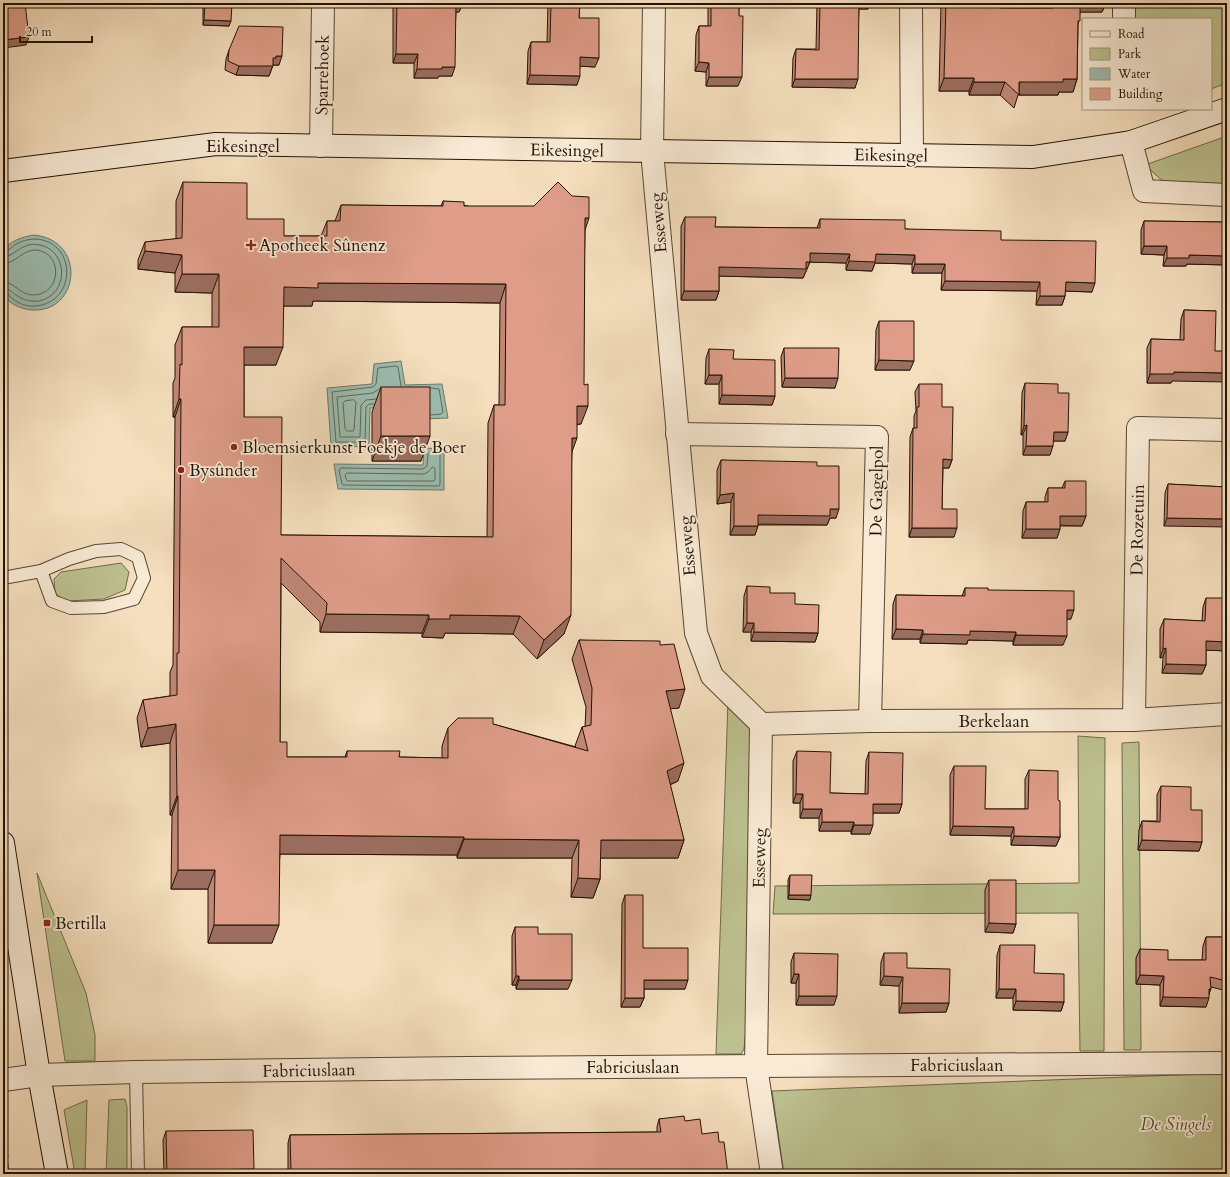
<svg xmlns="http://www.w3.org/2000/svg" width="1230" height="1177" viewBox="0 0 1230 1177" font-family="Cardo,serif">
<rect width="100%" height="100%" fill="#f5dfbe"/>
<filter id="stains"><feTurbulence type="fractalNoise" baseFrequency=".005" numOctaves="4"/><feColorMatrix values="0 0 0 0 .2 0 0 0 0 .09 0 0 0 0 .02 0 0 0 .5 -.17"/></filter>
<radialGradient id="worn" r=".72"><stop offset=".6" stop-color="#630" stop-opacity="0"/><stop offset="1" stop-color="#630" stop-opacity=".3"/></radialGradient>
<!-- green -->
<g fill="#bdc190" stroke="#706a4a">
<polygon points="1134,3 1227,3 1227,83 1211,89 1211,19 1133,19"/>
<polygon points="1227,136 1227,186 1167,185 1145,165"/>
<polygon points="121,563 129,572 125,590 104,599 67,601 55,594 54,579 61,572"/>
<polygon points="728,701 750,722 746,1029 744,1049 741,1054 716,1054"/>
<polygon points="1078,736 1105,738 1104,1051 1080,1051 1078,913 773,914 775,886 1079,883"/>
<polygon points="1139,742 1141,1050 1124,1050 1122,743"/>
<polygon points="37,873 86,993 95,1035 95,1061 65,1061"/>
<polygon points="1227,1073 1227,1174 784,1174 772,1091"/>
<polygon points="125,1099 127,1107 127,1174 106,1174 109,1100"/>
<polygon points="87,1100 85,1174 75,1174 64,1110"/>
</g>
<!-- water -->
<g fill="#9cbdb1" stroke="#6c796c">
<path d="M34,235C87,240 80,313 32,310C20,309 10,304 3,295V250C11,241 21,237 34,235Z"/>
<polygon points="401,361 405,385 442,384 448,418 424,419 424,408 370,408 369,447 331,446 327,388 372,384 374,364"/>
<polygon points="424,448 444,449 444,490 338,489 334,464 423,465"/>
</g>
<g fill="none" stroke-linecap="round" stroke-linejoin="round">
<!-- shore -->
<g stroke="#60685a" stroke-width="1">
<path d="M3,252C7,252 7,251 11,248C17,242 27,239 36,239C77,242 77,302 36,306C28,307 19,304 13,299C9,296 8,293 3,293"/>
<path d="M3,257C15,257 21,241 40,245C69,251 69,295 39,301C31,302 23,300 16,295C11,292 9,288 3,288"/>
<path d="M3,264C16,263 23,249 37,250C64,254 61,295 33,295C20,295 15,282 3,282"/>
<polyline points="376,399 366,400 361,405 360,437 340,437 337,397 373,393 379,389"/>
<polygon points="354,400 356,402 354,430 353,431 347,431 345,429 343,403 345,401"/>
<polyline points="374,404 369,404 366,407 365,442 336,442 332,392 373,387 376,384 378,368 396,366 398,367 401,386"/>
<polyline points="431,415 441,414 443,412 439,389 431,388"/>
<polygon points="430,452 438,453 440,454 440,484 439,486 343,485 342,484 339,470 341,468 423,469 427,466 428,454"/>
<polygon points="433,467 435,469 435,480 433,481 347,481 345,475 347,473 424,474 428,472"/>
</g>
<!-- lane casing -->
<g stroke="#584532" stroke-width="14">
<g id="lane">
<polyline points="3,578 41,571 69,559 96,551 121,549 138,557 144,578 134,599 104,607 71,608 52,601 41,571"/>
<polyline points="136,1072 138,1174"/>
</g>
</g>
<!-- street casing -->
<g stroke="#584532" stroke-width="24">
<g id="street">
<polyline points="654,3 652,151 696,633 712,676 761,724 756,1066 772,1174"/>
<polyline points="911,3 912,156"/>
<polyline points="1124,19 1124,3"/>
<polyline points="1131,142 1144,191 1227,195"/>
<polyline points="321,146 323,3"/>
<polyline points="677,434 877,437 870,721"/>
<polyline points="1134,720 1138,428 1227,430"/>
<polyline points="761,724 870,721 1134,720 1227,714"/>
<polyline points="3,1080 39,1075 136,1072 465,1068 1227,1063"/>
</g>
</g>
<!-- secondary casing -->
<g stroke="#231204" stroke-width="24">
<g id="secondary">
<polyline points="3,171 216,144 1033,157 1131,142 1227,109"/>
<polyline points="3,843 39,1075 57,1174"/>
</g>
</g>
<!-- lane -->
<use href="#lane" stroke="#f8ead5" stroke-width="12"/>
<!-- street -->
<use href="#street" stroke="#f8ead5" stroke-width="22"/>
<!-- secondary -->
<use href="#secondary" stroke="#f8ead5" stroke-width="22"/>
</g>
<!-- wall -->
<g fill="#c08776" stroke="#231204" fill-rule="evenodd">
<polygon points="203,3 232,3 229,26 203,25"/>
<polygon points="393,3 463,3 459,12 456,12 452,76 439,76 438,78 414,78 414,63 393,63"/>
<polygon points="548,3 580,3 579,18 595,67 580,66 577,85 527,84 528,51 531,42 547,42"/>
<polygon points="708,3 739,3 738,86 706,86 706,72 695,71 696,35 699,26 708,26"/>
<polygon points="817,3 870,3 868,9 859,9 855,88 792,87 793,58 796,49 816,49"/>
<polygon points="941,3 1000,3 1000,8 1049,8 1050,3 1106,3 1102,12 1080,12 1078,25 1077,79 1073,92 1059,92 1058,95 1018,95 1014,108 1000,95 969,95 969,91 939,91"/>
<polygon points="229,50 279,65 273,65 269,76 236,75 225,70 226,59"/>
<path d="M183,182L247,219L284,236H321L327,221H335L341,205L441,206L443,201L585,230L581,424H577L572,451L564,634L537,659L513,634L445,633L443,638L422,637V633L320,632V622L281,583L280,742L287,757H345L347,751L399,757L442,758V746L448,728L493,724L576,747L575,746L582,727H585L586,707L572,659L579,640L660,645L679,708H670L678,781L670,785L684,840L678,858H600V879L593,898L571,897L572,858H457V855L280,854L272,943H208V889H171L172,815H170V743L141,747L137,718L143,700L170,696V672L173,665L175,417H173V383L175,378V345L182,327H212V293L175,292V273L138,269V260L145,242L176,239V201ZM313,301L500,303L499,405H494L488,423L487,537L281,535L244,417V365H276L283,306H312Z"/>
<polygon points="685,217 715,227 817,228 820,219 1001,240 1092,292 1065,291 1065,296 1062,305 1036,305 1037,291 941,290 942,273 912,273 912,264 875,263 872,271 846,270 846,263 810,262 803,278 719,276 719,291 716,300 681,300 681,226"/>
<polygon points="1144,221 1227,222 1227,265 1187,264 1186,266 1163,266 1164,255 1141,254 1141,230"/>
<polygon points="1184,310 1216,311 1171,383 1147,383 1147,348 1151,339 1180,340 1181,319"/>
<polygon points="879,321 910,370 875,370 876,330"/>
<polygon points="784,348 835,388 782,387 781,357"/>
<polygon points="709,349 733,359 775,396 772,405 719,404 719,384 705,384 706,358"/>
<polygon points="1025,383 1068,432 1065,441 1053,441 1050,455 1023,455 1023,434 1021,435 1022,393"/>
<polygon points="919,384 942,407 952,460 949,468 943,468 942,509 954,537 909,537 910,437 913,428 914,428 914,416 916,411 915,392"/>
<polygon points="381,387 421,461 372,461 372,412"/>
<polygon points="721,460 817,466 836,518 830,518 827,525 758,525 755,535 730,535 731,502 717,504 717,470"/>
<polygon points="1065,481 1086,516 1082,526 1060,526 1060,529 1057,538 1022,538 1023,511 1026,502 1045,502 1045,497 1048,488 1062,488"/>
<polygon points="1168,484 1227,487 1164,526 1165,493"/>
<polygon points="747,586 770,593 795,604 818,633 815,642 751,641 751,632 743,632 744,596"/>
<polygon points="965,588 988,590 1071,619 1067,619 1063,645 1013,645 1013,641 968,640 967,644 920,643 920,639 892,639 893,604 896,595 962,596"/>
<polygon points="1206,598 1225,611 1227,651 1206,650 1206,665 1202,674 1162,673 1163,657 1160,658 1160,629 1164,619 1202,621 1203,607"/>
<polygon points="797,751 830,793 865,794 866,761 869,752 902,804 899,813 873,813 870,834 851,834 851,831 819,831 819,818 800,818 800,803 793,803 793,761"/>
<polygon points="954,766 985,809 1025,809 1025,779 1029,770 1058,800 1060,837 1056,846 1011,845 1011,836 950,835 950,775"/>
<polygon points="1161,786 1191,810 1202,842 1199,851 1138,850 1139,830 1142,821 1157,821 1157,795"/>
<polygon points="790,875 810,900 788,899 788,880"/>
<polygon points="989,880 1016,924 1013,933 985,932 985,890"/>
<polygon points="625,895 643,948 685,989 644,989 644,998 640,1007 621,1007 622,904"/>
<polygon points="515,927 538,934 568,989 516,989 516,985 512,985 512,936"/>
<polygon points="1206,937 1227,937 1227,991 1211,987 1206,1007 1160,1006 1160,985 1136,984 1136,958 1140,949 1168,960 1202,960 1203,946"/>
<polygon points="1000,945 1034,973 1064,1002 1061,1011 1013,1010 1013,998 996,998 997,955"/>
<polygon points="794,953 834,1005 796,1005 796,983 791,983 791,962"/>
<polygon points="884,953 907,968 949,1003 946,1012 899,1013 899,986 880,985 881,962"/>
<polygon points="659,1119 685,1121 702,1134 719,1142 728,1174 288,1173 288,1143 290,1135 657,1132 657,1127"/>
<polygon points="166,1131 254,1169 252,1174 164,1174 163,1140"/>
</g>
<!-- shaded-wall -->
<g fill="#9c6e60" stroke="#231204">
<polygon points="456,3 463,3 459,12 453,12"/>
<polygon points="858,3 870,3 868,9 856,9"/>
<polygon points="1078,3 1106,3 1102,12 1075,12"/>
<polygon points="204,20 231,21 229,26 203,25"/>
<polygon points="29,37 26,45 3,48 3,40"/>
<polygon points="396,54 418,54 414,63 393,63"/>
<polygon points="276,56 282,56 279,65 273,65 269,76 236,75 239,66 273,58"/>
<polygon points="580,57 599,58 595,67 577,66"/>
<polygon points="699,62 709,63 706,72 695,71"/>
<polygon points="442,67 455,67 452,76 439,76 438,78 414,78 417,69"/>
<polygon points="530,75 580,76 577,85 527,84"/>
<polygon points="709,77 742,77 738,86 706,86"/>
<polygon points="944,78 974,78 969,91 939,91"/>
<polygon points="795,79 858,79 855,88 792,87"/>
<polygon points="1063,79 1077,79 1073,92 1059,92 1058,95 1019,95 1019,82"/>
<polygon points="974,82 1005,82 1000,95 969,95"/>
<polygon points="585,218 589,218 583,236"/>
<polygon points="1144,246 1167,246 1164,255 1141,254"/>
<polygon points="145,251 182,255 175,273 138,269"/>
<polygon points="810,253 850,254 846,263 806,262"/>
<polygon points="876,254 915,255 912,264 875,263 872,271 846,270 849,261"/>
<polygon points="1189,255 1227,256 1227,265 1187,264 1186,266 1163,266 1167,258"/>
<polygon points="806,262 810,262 803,278 716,276 719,267"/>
<polygon points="915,264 945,264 942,273 912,273"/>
<polygon points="182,274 219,274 212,293 175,292"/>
<polygon points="945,281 1040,282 1037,291 941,290"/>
<polygon points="1066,282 1095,283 1092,292 1062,291"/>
<polygon points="318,283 506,284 500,303 313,301 312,306 277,306 284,287"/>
<polygon points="684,291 719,291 716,300 681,300"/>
<polygon points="1040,296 1065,296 1062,305 1036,305"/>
<polygon points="244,347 283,347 276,365 238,365"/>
<polygon points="879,360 914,361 910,370 875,370"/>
<polygon points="1174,372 1227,373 1227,382 1172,381 1171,383 1147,383 1150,374"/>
<polygon points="709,375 722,375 719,384 705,384"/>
<polygon points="785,378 838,378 835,388 782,387"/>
<polygon points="722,395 775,396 772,405 719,404"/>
<polygon points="179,399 181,399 175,417 173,417"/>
<polygon points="577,406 588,406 581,424 570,425"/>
<polygon points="1027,425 1023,434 1021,435 1024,426"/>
<polygon points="1054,432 1068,432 1065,441 1050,441"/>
<polygon points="381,436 430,436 421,461 372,461"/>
<polygon points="572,438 577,438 570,457"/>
<polygon points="1026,446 1053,446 1050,455 1023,455"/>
<polygon points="943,459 952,460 949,468 940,468"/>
<polygon points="734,493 731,502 717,504 720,495"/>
<polygon points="830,509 839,509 836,518 830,518 827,525 755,524 758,515"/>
<polygon points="1060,516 1086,516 1082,526 1057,525"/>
<polygon points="1167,518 1227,519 1227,527 1164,526"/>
<polygon points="734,526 758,526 755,535 730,535"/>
<polygon points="912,528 957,528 954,537 909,537"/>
<polygon points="1026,529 1060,529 1057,538 1022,538"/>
<polygon points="1067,610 1074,610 1071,619 1064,619"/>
<polygon points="326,614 429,615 422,633 320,632"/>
<polygon points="450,615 520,616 513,634 445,633 443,638 422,637 429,619"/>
<polygon points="571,615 564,634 537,659 544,640"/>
<polygon points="747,623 754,623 751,632 743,632"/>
<polygon points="896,629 923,630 920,639 892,639"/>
<polygon points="970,631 1016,632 1013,641 968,640 967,644 920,643 923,634"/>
<polygon points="754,632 818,633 815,642 751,641"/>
<polygon points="1016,635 1067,636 1063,645 1013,645"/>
<polygon points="1206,641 1227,642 1227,651 1203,650"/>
<polygon points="1166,648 1163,657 1160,658 1163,649"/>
<polygon points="1166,664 1206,665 1202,674 1162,673"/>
<polygon points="685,689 679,708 659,710 666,691"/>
<polygon points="176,724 170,743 141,747 148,728"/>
<polygon points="684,763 678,781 660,789 667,771"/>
<polygon points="796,794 803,794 800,803 793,803"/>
<polygon points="177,796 178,796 172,815 170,815"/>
<polygon points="873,804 902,804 899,813 870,813"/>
<polygon points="803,809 822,809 819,818 800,818"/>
<polygon points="822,822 854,822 851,831 819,831"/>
<polygon points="854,825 873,825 870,834 851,834"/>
<polygon points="953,826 1014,827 1011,836 950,835"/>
<polygon points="280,835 464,837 457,855 273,854"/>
<polygon points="1014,836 1060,837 1056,846 1011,845"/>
<polygon points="464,839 579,840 572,858 457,858"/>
<polygon points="601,840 684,840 678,858 594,858"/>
<polygon points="1142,840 1202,842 1199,851 1138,850"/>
<polygon points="178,870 215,870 208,889 171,889"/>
<polygon points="578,878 600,879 593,898 571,897"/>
<polygon points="789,895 811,895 810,900 788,899"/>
<polygon points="989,923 1016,924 1013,933 985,932"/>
<polygon points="214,925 279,925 272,943 208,943"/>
<polygon points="794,974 799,974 796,983 791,983"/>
<polygon points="1140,975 1164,976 1160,985 1136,984"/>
<polygon points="516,976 519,976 516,985 512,985"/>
<polygon points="884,976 903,977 899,986 880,985"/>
<polygon points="519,980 572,980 568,989 516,989"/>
<polygon points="644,980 688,980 685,989 641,989"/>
<polygon points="999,989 1016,989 1013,998 996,998"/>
<polygon points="1211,989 1207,998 1209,998 1206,1007 1160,1006 1163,997"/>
<polygon points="799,996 837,996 834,1005 796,1005"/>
<polygon points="625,998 644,998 640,1007 621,1007"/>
<polygon points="1016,1001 1064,1002 1061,1011 1013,1010"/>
<polygon points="902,1003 949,1003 946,1012 899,1013"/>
<polygon points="254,1169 252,1174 205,1174 207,1170"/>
</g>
<!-- building -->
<g fill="#df9d89" stroke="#231204" fill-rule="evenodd">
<polygon points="3,3 25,3 29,37 3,40"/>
<polygon points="205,3 232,3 231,21 204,20"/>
<polygon points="397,3 456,3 455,67 442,67 442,69 417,69 418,54 396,54"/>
<polygon points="551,3 580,3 579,18 599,18 599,58 580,57 580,76 530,75 531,42 550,42"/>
<polygon points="711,3 739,3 739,16 743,16 742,77 709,77 709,63 699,62 699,26 711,26"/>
<polygon points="820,3 859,3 858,79 795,79 796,49 819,50"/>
<polygon points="946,3 1000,3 1000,8 1053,8 1053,3 1080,3 1080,21 1078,21 1077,79 1063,79 1063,82 1019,82 1019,95 1005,82 974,82 974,78 944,78"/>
<polygon points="239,26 283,27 282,56 276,56 276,58 273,58 273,66 239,66 228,61 229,50"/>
<path d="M183,182L247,183V219H284V236H327V221H340L341,205L443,206V201L464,202V206H534L558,182L572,196L589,197V218H585L584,385L588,384V406H577V438H572L571,615L544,640L520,616L450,615V619H429V615L326,614L327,603L281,558L280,742H287V757H347V751H400L399,757L448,758V728L458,718H493V724L588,751L582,727L591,725L592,688L579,640L660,641V645L674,644L685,689L666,691L684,763L667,771L684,840H601L600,879L578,878L579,840L464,839V837L280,835L279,925H214L215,870H178V796H177L176,724L148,728L143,700L177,695V653H179L181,399H179L180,364L182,365V327H219V274H182V255L145,251V242L182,238ZM318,283L506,284L505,405H494L493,537L281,535L282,417H244V347H283L284,287L318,288Z"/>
<polygon points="685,217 716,217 715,227 820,228 820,219 905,220 905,229 1001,231 1001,240 1096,241 1095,283 1066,282 1065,296 1040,296 1040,282 945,281 945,264 915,264 915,255 876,254 875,262 849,261 850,254 810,253 810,262 806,262 806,269 719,267 719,291 684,291"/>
<polygon points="1144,221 1227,222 1227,256 1189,255 1189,258 1167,258 1167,246 1144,246"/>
<polygon points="1184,310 1216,311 1215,351 1227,351 1227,373 1174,372 1174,374 1150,374 1151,339 1184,340"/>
<polygon points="879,321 914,321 914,361 879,360"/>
<polygon points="784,348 839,348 838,378 785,378"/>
<polygon points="709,349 734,350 733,359 775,360 775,396 722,395 722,375 709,375"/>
<polygon points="1025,383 1058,384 1058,393 1069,393 1068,432 1054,432 1053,446 1026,446 1027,425 1024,426"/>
<polygon points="919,384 942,384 942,407 953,407 952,460 943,459 942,509 957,509 957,528 912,528 913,428 917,428 917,407 919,407"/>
<rect x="381" y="387" width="49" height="49"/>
<polygon points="721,460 817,462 817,466 839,466 839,509 830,509 830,516 758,515 758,526 734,526 734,493 720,495"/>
<polygon points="1065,481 1086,481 1086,516 1060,516 1060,529 1026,529 1026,502 1048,502 1048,488 1065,488"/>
<polygon points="1168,484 1227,487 1227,519 1167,518"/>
<polygon points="747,586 770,587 770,593 795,593 795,604 819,605 818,633 754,632 754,623 747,623"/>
<polygon points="965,588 988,588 988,590 1074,591 1074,610 1067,610 1067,636 1016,635 1016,632 970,631 970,635 923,634 923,630 896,629 896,595 965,596"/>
<polygon points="1206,598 1225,598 1225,611 1227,611 1227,642 1206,641 1206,665 1166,664 1166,648 1163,649 1164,619 1205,621"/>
<polygon points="797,751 831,752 830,793 868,794 869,752 903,753 902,804 873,804 873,825 854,825 854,822 822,822 822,809 803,809 803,794 796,794"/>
<polygon points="954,766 986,766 985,809 1028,809 1029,770 1058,771 1058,800 1060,801 1060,837 1014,836 1014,827 953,826"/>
<polygon points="1161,786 1191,787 1191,810 1202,810 1202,842 1142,840 1142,821 1160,822"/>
<polygon points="790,875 812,875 811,895 789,895"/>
<polygon points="989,880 1016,880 1016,924 989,923"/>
<polygon points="625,895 643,895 643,948 688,948 688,980 644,980 644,998 625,998"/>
<polygon points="515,927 538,927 538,934 572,934 572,980 519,980 519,976 516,976"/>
<polygon points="1206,937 1227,937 1227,981 1210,977 1211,989 1209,989 1209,998 1163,997 1164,976 1140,975 1140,949 1168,950 1168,960 1206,960"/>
<polygon points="1000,945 1035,945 1034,973 1064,974 1064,1002 1016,1001 1016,989 999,989"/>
<polygon points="794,953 838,954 837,996 799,996 799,974 794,974"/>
<polygon points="884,953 907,953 907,968 950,969 949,1003 902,1003 903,977 884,976"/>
<polygon points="684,1116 685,1121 700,1119 702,1134 718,1132 719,1142 724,1142 728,1174 253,1174 253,1173 291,1172 290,1135 661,1132 659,1119"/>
<polygon points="253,1130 254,1169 207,1170 207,1174 167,1174 166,1131"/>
<polygon points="3,1132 4,1132 8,1157 7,1158 9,1174 3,1174"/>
</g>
<!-- markers -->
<g fill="#8f2418" stroke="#f8ead5" stroke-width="1.5">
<path d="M249 239h4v4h4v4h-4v4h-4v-4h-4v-4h4z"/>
<circle cx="234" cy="447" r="4"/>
<circle cx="181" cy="470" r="4"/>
<rect x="43" y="919" width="8" height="8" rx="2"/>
</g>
<g text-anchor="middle" stroke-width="3.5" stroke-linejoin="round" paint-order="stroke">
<!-- street labels -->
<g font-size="17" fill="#231204" stroke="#f8ead5">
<text transform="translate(322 75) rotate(-89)" y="6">Sparrehoek</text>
<text x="243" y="152">Eikesingel</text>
<text transform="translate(567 150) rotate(1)" y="6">Eikesingel</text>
<text transform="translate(891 155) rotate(1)" y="6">Eikesingel</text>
<text transform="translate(658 223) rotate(-95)" y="6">Esseweg</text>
<text transform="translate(876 491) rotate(-89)" y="6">De Gagelpol</text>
<text transform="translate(1137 530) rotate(-89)" y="6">De Rozetuin</text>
<text transform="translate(687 546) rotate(-95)" y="6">Esseweg</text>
<text x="994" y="727">Berkelaan</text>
<text transform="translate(759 858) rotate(-89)" y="6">Esseweg</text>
<text x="957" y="1071">Fabriciuslaan</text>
<text x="633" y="1073">Fabriciuslaan</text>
<text transform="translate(309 1070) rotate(-1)" y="6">Fabriciuslaan</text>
</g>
<!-- poi labels -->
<g font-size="17" fill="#231204" stroke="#f8ead5" text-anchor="start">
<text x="259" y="251">Apotheek Sûnenz</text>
<text x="242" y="453">Bloemsierkunst Foekje de Boer</text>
<text x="189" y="476">Bysûnder</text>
<text x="55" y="929">Bertilla</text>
</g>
<!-- park labels -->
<g font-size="17" font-style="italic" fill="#594f35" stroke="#f8ead5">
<text x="1176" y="1130">De Singels</text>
</g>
</g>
<!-- margin -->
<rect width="1230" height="1177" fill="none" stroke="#f5dfbe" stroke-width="16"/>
<rect x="4" y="4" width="1222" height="1169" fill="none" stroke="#231204" stroke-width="2"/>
<rect x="8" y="8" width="1214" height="1161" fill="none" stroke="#231204"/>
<!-- legend -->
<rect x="1082" y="18" width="130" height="92" fill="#f8ead5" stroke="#a39481"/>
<rect x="1090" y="31" width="20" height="6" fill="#f8ead5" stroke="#a39481"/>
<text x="1118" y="38" font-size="12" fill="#231204">Road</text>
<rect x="1090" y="48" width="20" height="12" fill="#bdc190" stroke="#a39481"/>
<text x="1118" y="58" font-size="12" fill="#231204">Park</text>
<rect x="1090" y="68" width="20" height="12" fill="#9cbdb1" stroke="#a39481"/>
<text x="1118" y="78" font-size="12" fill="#231204">Water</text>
<rect x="1090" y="88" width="20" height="12" fill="#df9d89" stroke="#a39481"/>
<text x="1118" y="98" font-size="12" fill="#231204">Building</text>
<!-- scale -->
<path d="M20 36v6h72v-6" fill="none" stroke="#231204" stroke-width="2"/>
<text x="26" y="36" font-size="12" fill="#231204" stroke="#f8ead5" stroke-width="3" paint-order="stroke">20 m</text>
<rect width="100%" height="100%" filter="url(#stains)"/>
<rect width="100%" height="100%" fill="url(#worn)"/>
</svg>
